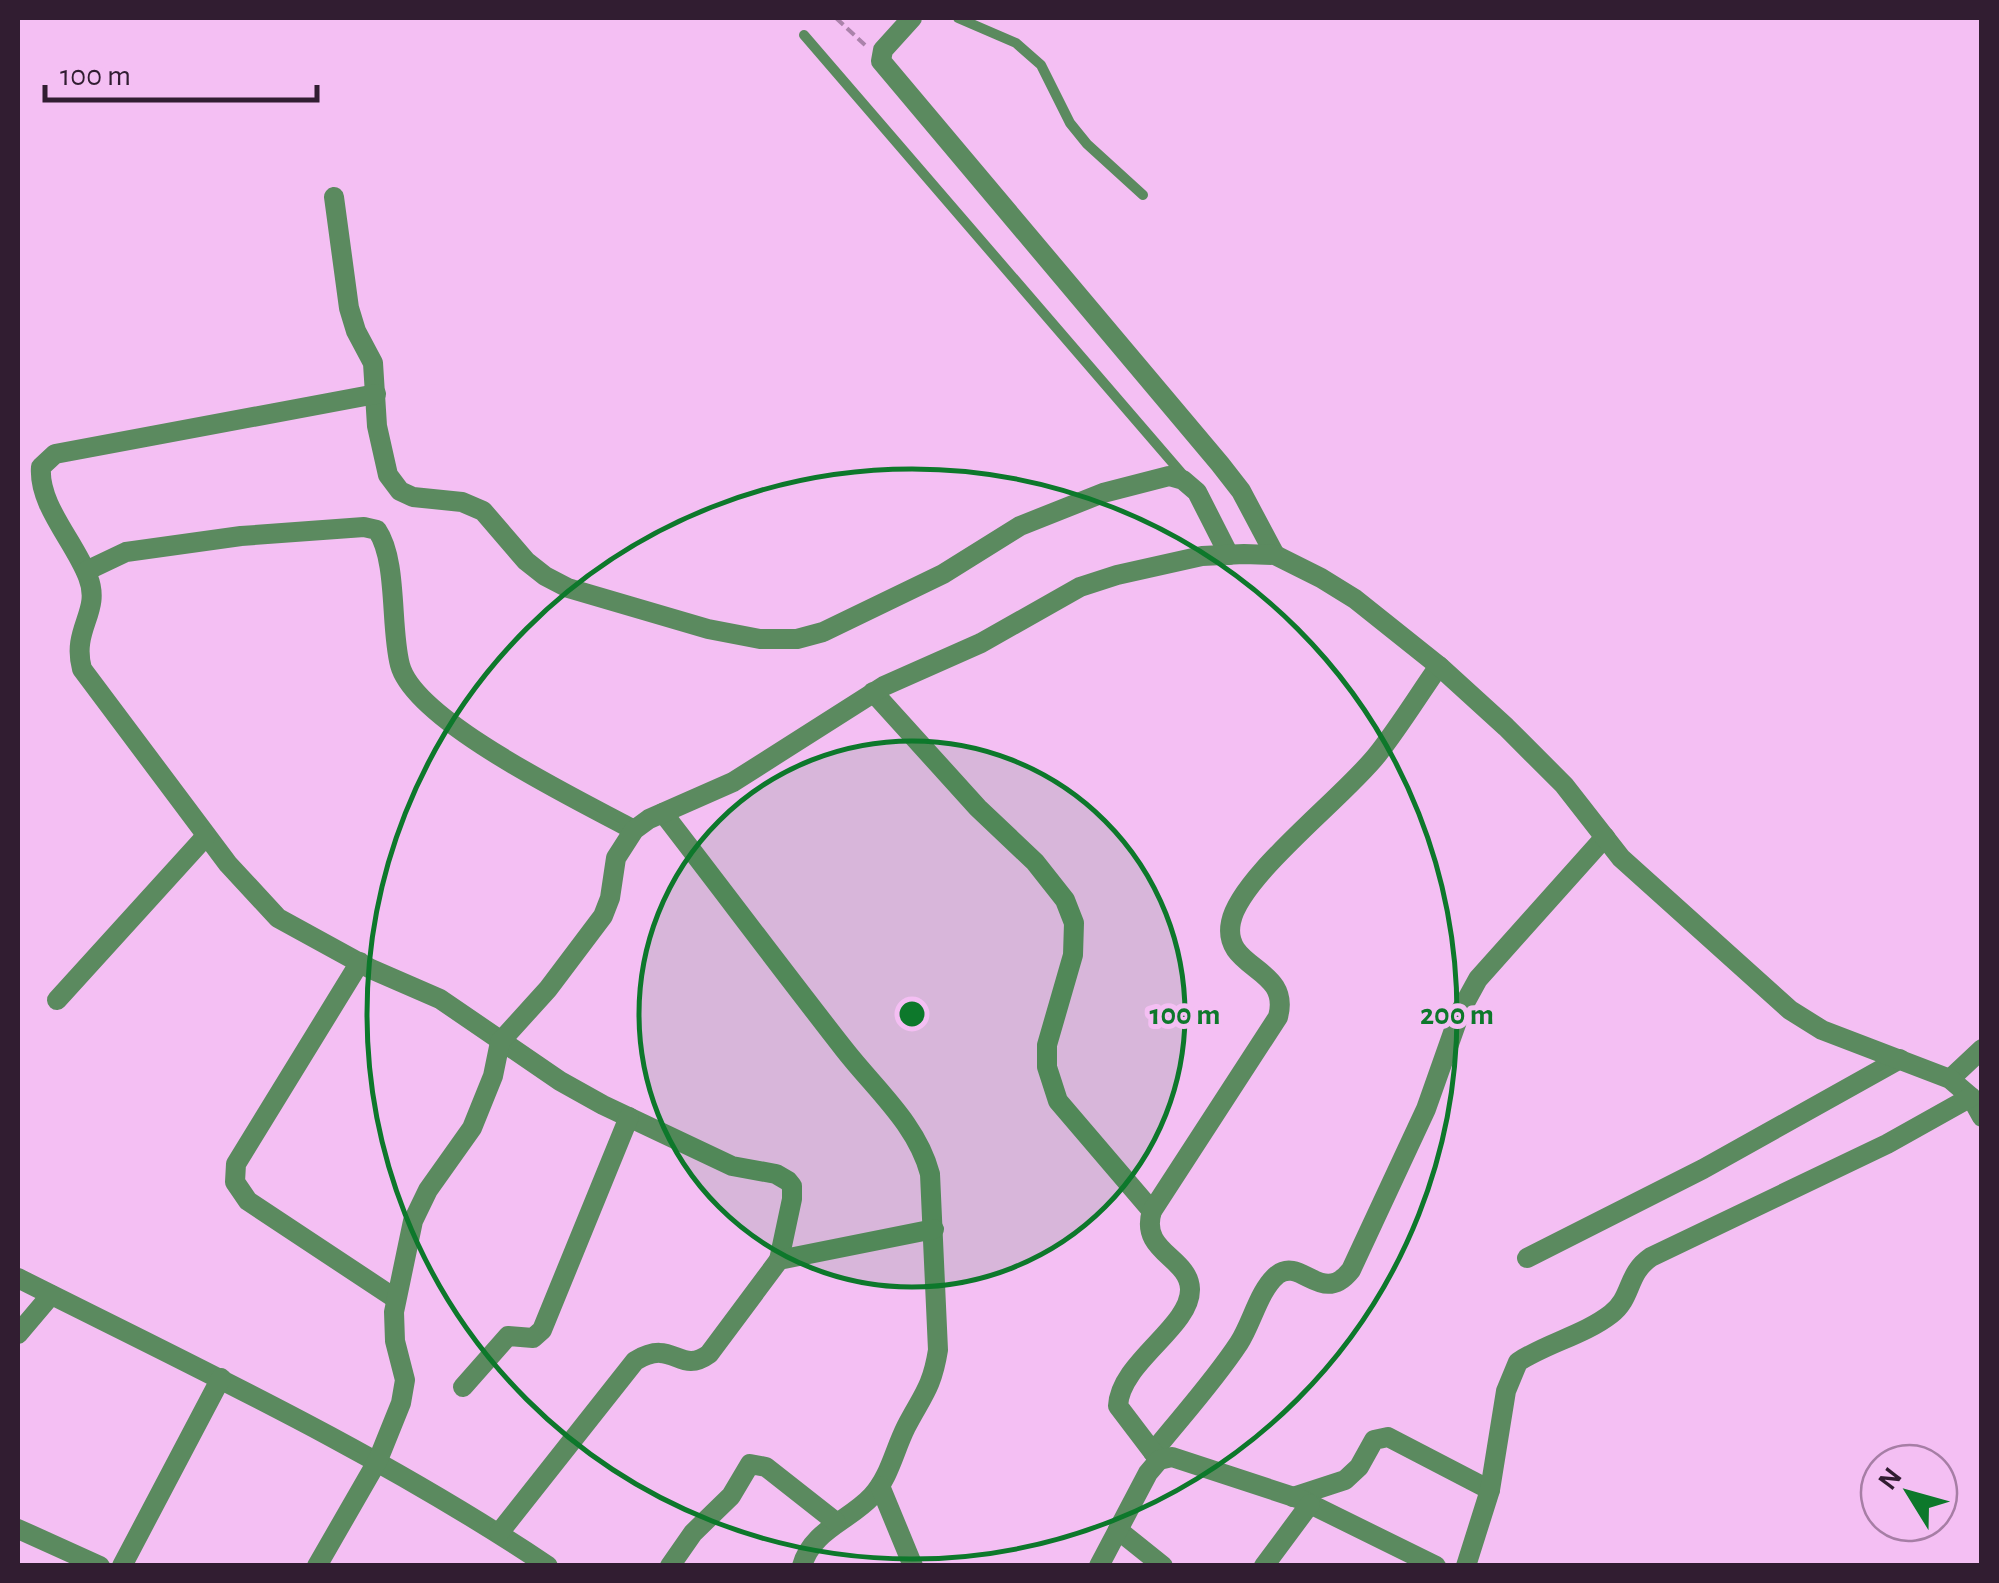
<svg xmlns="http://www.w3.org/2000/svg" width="1999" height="1583" viewBox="0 0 1999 1583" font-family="'Alegreya Sans',sans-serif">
<rect width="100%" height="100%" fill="#f4bff3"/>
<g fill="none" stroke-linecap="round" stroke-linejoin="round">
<!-- path -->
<polyline stroke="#aa82aa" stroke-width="4" stroke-dasharray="10 5" stroke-linecap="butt" points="836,18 865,45"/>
<!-- lane -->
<g stroke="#5b8a5f" stroke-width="10">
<polyline points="958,18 1016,43 1041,65 1070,123 1087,144 1143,195"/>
<polyline points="804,35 1184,476"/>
</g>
<!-- street -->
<g stroke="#5b8a5f" stroke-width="20">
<polyline points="912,18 883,50 881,61 1220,464 1241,491 1275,555"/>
<polyline points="334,197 349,308 356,331 373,363 377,426 388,475 400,491 413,497 462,502 483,511 526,561 545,576 568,588 708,629 760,639 797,639 823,632 943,574 1020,526 1103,493 1169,476 1183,480 1197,492 1229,555"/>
<path d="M376,394L55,454L41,467C38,505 75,542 88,577C102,612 71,628 82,669L228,864L278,918L371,969L440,999L560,1081L603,1105L732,1166L776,1174L788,1181L792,1186V1199L779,1260"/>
<path d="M86,571L126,552L241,536L364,527L377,530C398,561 390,627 400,665C415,722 581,801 634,830"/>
<polyline points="873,692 978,808 1035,862 1065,900 1074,923 1073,955 1047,1045 1047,1067 1058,1101 1152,1211"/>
<path d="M663,813C724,892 783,971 844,1049C875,1089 917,1124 930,1174L938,1350C932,1388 922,1396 906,1427C894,1451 890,1476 872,1496C849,1521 812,1530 802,1566"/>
<polyline points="360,962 236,1164 235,1182 248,1201 396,1299"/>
<polyline points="57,1000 206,836"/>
<polyline points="1950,1079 1982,1049"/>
<polyline points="1527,1258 1703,1169 1900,1059"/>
<path d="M18,1278C199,1369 379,1453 548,1566"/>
<polyline points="18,1334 51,1295"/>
<polyline points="463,1387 508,1336 533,1338 542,1330 629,1117"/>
<path d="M1153,1452C1182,1416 1214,1381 1239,1343C1252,1323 1259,1290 1277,1275C1301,1256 1322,1307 1351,1270L1426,1109L1461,1010L1478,979L1605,837"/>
<path d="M1159,1460L1118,1406C1120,1362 1191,1327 1190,1289C1189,1257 1139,1252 1152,1211L1278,1017C1292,966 1221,970 1231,922C1240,876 1343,798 1377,755C1399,727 1418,696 1439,666"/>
<polyline points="880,1486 913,1566"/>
<polyline points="1293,1497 1345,1480 1359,1467 1374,1440 1388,1437 1490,1490"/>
<polyline points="18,1529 100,1566"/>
<polyline points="1118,1530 1163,1566"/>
<path d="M499,1533L635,1361C674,1337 679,1376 709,1354L779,1260L934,1229"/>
<polyline points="122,1566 221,1378"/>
<polyline points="317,1566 378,1460 401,1403 405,1380 395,1341 394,1312 413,1221 428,1190 472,1128 493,1076 500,1042 548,989 603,916 610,898 616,858 634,830 649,819 733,782 884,686 981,643 1080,587 1117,575 1202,556 1244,554 1275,555 1321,578 1355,599 1439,666 1506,727 1564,785 1621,858 1790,1010 1822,1030 1950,1079 1971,1097 1982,1117"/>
<polyline points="670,1566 693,1533 731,1496 750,1464 766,1467 836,1522"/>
<polyline points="1099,1566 1148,1473 1159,1460 1172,1457 1300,1499 1436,1566"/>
<polyline points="1264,1566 1310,1504"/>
<path d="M1466,1566L1490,1490L1506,1391L1518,1362C1547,1343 1584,1335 1611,1314C1633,1297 1626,1274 1651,1257L1887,1144L1971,1097"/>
</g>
</g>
<!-- distance rings -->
<circle cx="912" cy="1014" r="273" fill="#0d782b" fill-opacity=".12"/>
<g fill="none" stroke="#0d782b" stroke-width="5">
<circle cx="912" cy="1014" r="273"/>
<circle cx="912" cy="1014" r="545"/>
</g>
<circle cx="912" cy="1014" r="15" fill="#0d782b" stroke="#f4bff3" stroke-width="5"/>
<g font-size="30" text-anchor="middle" font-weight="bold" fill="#0d782b" stroke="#f4bff3" stroke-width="10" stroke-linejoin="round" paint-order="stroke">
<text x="1185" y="1024">100 m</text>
<text x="1457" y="1024">200 m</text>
</g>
<!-- border -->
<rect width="1999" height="1583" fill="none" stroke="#311d31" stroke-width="40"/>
<!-- north arrow -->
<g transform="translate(1909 1493) rotate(307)"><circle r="48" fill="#f4bff3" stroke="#a67ea5" stroke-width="2.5"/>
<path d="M0-8L18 38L0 25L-18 38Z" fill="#0d782b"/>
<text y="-15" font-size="28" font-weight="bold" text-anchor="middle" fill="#311d31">N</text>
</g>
<!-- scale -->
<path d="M45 85v15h272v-15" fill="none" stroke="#311d31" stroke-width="5"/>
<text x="60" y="85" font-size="30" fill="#311d31" stroke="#f4bff3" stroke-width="8" paint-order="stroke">100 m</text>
</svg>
